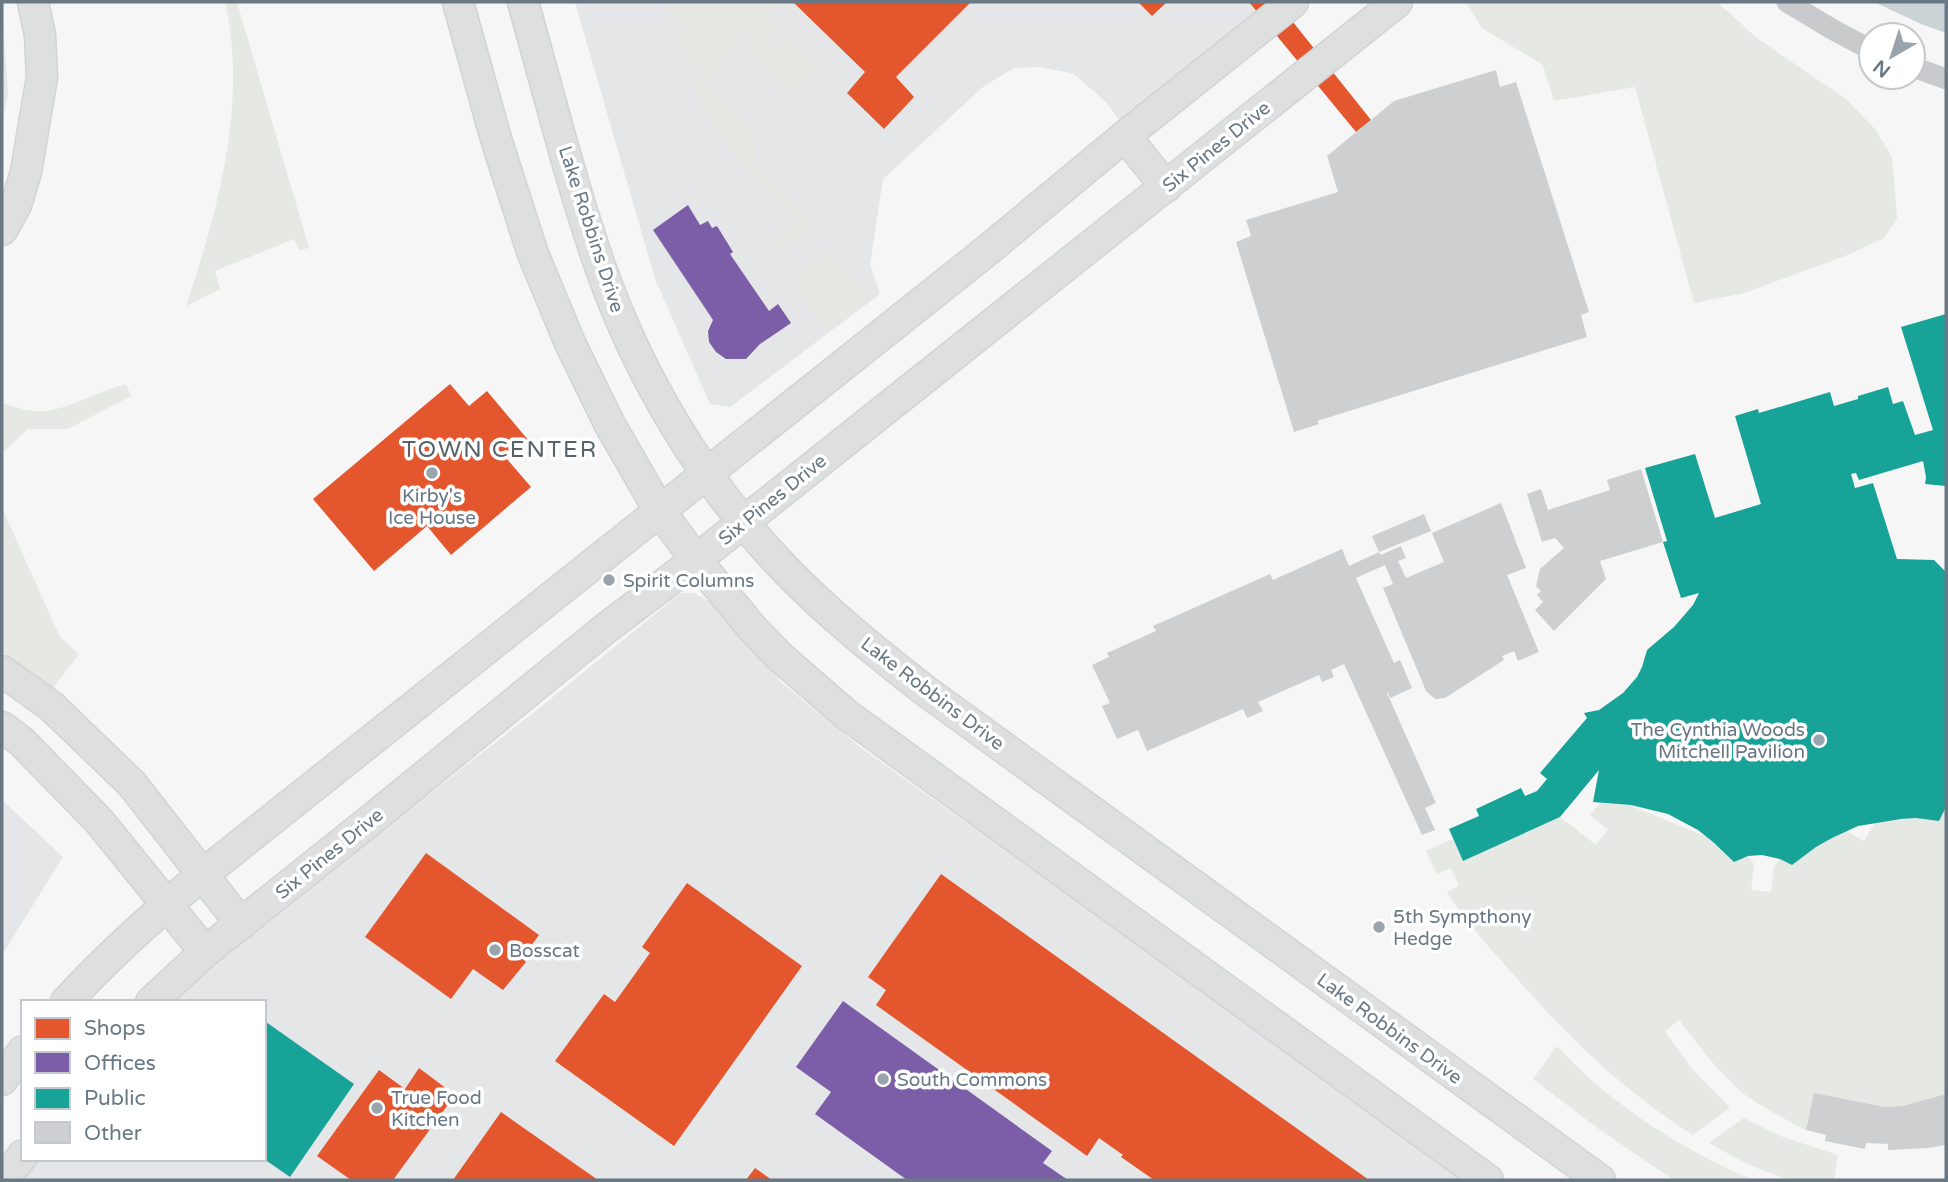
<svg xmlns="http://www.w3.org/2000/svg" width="1948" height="1182" viewBox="0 0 1948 1182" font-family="'Varela Round',sans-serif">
<rect width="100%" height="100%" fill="#f6f6f6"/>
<!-- built -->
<g fill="#e5e6e7">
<polygon points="575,2 1276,2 1123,126 1107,103 1074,74 1040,67 1014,68 984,86 883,179 870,264 880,294 730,407 710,404 655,279"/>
<polygon points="2,8 8,94 2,124"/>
<polygon points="681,593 694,593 709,601 782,683 860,747 1057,887 1461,1180 20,1180 34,1159 264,1159 264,1002 171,1002 196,979 309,888 542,706"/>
<polygon points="2,800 63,857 2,955"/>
</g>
<!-- green -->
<g fill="#e5e8e3">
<path d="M225,2H237L309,248L299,250L294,239L215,271L220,289L186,306C218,211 248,102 225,2Z"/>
<path d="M667,2H777L764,17L816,68L794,90L787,91L741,42L708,82L750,128L757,161L810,224L807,235L778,248L771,245L795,219C755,183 718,139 696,90C683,62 675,32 667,2Z"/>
<polygon points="1466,2 1717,2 1757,38 1846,99 1875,129 1892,157 1897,218 1884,238 1845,256 1744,293 1694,303 1635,87 1554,101 1543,65 1482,28"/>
<path d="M829,251L834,254L869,299L832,328C821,329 817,316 812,308L808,307L792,280L793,276L821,261L819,252Z"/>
<path d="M126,384L131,396L68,429H28L2,453V403C15,407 32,413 46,411C74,407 99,391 126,384Z"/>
<polygon points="2,508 60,637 79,654 53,688 2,652"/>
<path d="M1600,803L1629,805L1707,837L1734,862L1748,856L1754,864L1751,890L1771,892L1774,866L1780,859L1792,865L1816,847L1846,831L1864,841L1875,822L1916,818L1939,820L1946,808V1094L1903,1106L1885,1107L1814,1093L1806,1130C1785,1119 1763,1108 1744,1094C1719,1073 1699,1046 1679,1020L1665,1031L1692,1069L1730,1107L1693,1135C1622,1089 1569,1039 1514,975C1490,948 1466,923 1447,892L1459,886L1451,868L1437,874L1426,851L1453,839L1463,861L1560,817L1596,845L1608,830L1590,815Z"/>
<path d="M1557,1046C1608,1103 1683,1150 1753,1180H1674L1600,1130L1533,1079Z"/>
<path d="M1744,1118L1780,1136L1838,1155L1834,1180C1821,1180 1807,1182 1795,1180C1765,1175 1736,1158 1709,1143Z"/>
</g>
<!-- water -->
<polygon fill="#ccd3d6" points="1874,2 1946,2 1946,33 1921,24"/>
<!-- shops -->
<g fill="#e4572e">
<polygon points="793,2 971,2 896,77 914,97 884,129 847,93 865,72"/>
<polygon points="1138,2 1167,2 1152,16"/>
<polygon points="1249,2 1277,2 1371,120 1356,132"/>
<polygon points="450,384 469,406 487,391 529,441 507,459 531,487 451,555 427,526 374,571 313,499"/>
<polygon points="426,853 539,935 522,958 526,962 503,990 473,969 451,999 365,937"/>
<polygon points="941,874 1369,1180 1154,1180 1121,1157 1123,1155 1099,1138 1087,1156 876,1005 886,990 868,977"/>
<polygon points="687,883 802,966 674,1146 555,1061 604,994 615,1002 650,953 642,947"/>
<polygon points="419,1068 455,1095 393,1180 351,1180 317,1156 379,1070 405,1089"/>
<polygon points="501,1112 598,1180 453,1180"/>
<polygon points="755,1168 772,1180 746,1180"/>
</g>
<!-- offices -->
<g fill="#7b5ea7">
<polygon points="688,205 700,225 708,221 712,228 717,226 733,252 730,254 769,311 778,304 791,323 760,344 746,359 726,359 716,352 709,342 708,331 713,320 653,230"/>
<polygon points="843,1001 1052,1151 1043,1163 1068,1180 907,1180 815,1114 831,1092 796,1067"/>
</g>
<!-- public -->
<g fill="#17a398">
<polygon points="1946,314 1946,486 1925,484 1926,477 1923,461 1859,480 1856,473 1851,474 1855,488 1873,483 1897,559 1934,560 1946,572 1946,807 1939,821 1916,818 1901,819 1858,826 1832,838 1816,847 1792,865 1780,859 1762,855 1748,856 1734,862 1713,842 1698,830 1668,814 1631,805 1593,802 1599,770 1560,817 1463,861 1449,829 1479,816 1476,809 1521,788 1525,796 1537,791 1547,779 1540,773 1587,718 1584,713 1599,710 1623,693 1637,677 1642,667 1647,650 1674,627 1693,605 1699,593 1681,598 1663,542 1667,541 1645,468 1695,454 1715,518 1761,504 1735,416 1758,409 1759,413 1830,392 1834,406 1858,399 1858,396 1888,387 1893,404 1903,401 1915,435 1933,430 1901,327"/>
<polygon points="266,1022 354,1084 290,1177 264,1159 264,1025"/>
</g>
<!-- building -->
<g fill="#cdcfd0">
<polygon points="1496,70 1500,87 1516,82 1589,312 1581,315 1587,337 1317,421 1319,424 1294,432 1236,242 1251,236 1246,220 1338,192 1327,156 1394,101"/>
<polygon points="1641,469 1663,542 1600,561 1606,579 1554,631 1535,610 1543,602 1537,595 1541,591 1536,586 1540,569 1564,548 1555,538 1542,542 1527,494 1541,489 1548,510 1610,490 1607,480"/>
<polygon points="1501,503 1526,568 1507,575 1539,652 1518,661 1514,651 1502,656 1504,660 1445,698 1435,699 1426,691 1383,588 1393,584 1385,565 1356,578 1394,663 1400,660 1412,688 1390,698 1388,692 1387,693 1436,803 1425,808 1435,830 1422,835 1344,664 1331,670 1334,677 1322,682 1319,675 1258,702 1263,711 1247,718 1243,709 1147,751 1138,730 1117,739 1102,706 1110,703 1092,665 1109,657 1107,653 1156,631 1153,626 1270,574 1273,580 1342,549 1349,566 1379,552 1381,555 1401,546 1406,558 1398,561 1406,578 1444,562 1432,533"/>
<polygon points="1424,514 1431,531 1379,552 1372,536"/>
<polygon points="1814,1093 1885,1107 1903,1106 1946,1094 1946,1145 1928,1148 1888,1150 1888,1144 1866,1143 1865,1149 1825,1141 1826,1135 1806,1130"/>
</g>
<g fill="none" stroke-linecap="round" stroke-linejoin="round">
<!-- secondary casing -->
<g stroke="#d2d3d4" stroke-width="33">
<g id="secondary">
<polyline points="458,2 496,139 533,254 570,343 609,423 659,510 696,560 753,629 780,657 847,715 1488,1180"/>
<path d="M523,2C548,90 570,180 600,266C639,377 702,482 783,567C827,613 877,653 927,692L1600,1180"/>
<polyline points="1125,136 1166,187"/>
<polyline points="2,230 16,205 26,172 42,77 40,35 33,2"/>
<polyline points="2,671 51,706 132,784 241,924"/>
<polyline points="2,727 21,741 99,821 205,952"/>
<path d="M66,1002C108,956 154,915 202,875L989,249L1125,136L1293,2"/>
<polyline points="151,1002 205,952 367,823 605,629 696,560 1397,2"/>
<polyline points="2,1080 23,1051"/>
<polyline points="4,1180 23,1155"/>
</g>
</g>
<!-- street -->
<g stroke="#c9cacb" stroke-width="21">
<polyline points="1787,2 1830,28 1871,50"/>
<polyline points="1913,67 1946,79"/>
</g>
<!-- secondary -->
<use href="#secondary" stroke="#dedfdf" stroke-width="30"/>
</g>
<!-- markers -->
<g fill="#9aa4ac" stroke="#fff" stroke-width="2.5">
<circle cx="432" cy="473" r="7"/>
<circle cx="609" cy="580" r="7"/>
<circle cx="1819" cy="740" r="7"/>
<circle cx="1379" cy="927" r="7"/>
<circle cx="495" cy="950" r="7"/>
<circle cx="883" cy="1079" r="7"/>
<circle cx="377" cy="1108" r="7"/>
</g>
<g text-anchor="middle" stroke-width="7" stroke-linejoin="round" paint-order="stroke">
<!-- street labels -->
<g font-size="19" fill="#687884" stroke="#fff">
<text transform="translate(1216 146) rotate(-39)" y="7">Six Pines Drive</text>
<text transform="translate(592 229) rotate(72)" y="7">Lake Robbins Drive</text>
<text transform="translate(772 499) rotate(-39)" y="7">Six Pines Drive</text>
<text transform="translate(933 693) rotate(37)" y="7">Lake Robbins Drive</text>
<text transform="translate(329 853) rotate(-39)" y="7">Six Pines Drive</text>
<text transform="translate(1390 1028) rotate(36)" y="7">Lake Robbins Drive</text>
</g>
<!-- poi labels -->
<g font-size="19" fill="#687884" stroke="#fff" text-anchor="start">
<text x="432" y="502" text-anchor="middle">Kirby's<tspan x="432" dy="22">Ice House</tspan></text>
<text x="623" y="587">Spirit Columns</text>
<text x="1805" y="736" text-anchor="end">The Cynthia Woods<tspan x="1805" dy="22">Mitchell Pavilion</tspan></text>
<text x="1393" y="923">5th Sympthony<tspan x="1393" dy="22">Hedge</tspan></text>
<text x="509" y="957">Bosscat</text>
<text x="897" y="1086">South Commons</text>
<text x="391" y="1104">True Food<tspan x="391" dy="22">Kitchen</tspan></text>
</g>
<!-- quarter labels -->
<g font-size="23" letter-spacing="2" fill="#566169" stroke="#fff">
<text x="500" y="457">TOWN CENTER</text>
</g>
</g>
<!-- border -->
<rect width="1948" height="1182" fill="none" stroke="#687884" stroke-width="7"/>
<!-- legend -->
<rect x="21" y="1000" width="245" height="161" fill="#ffffff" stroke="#c3c9ce" stroke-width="2"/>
<rect x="35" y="1018" width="35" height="21" fill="#e4572e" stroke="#c3c9ce" stroke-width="2"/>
<text x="84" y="1035" font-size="21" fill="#687884">Shops</text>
<rect x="35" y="1052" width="35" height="21" fill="#7b5ea7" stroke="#c3c9ce" stroke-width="2"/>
<text x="84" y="1070" font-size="21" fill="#687884">Offices</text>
<rect x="35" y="1088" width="35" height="21" fill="#17a398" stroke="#c3c9ce" stroke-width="2"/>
<text x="84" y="1105" font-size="21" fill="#687884">Public</text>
<rect x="35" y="1122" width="35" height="21" fill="#cdcfd0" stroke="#c3c9ce" stroke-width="2"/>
<text x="84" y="1140" font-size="21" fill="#687884">Other</text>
<!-- north arrow -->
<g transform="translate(1892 56) rotate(219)"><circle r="33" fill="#ffffff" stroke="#c3c9ce" stroke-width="2"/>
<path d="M0-5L12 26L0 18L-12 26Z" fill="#9aa4ac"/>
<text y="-10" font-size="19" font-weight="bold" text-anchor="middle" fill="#687884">N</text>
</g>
</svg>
